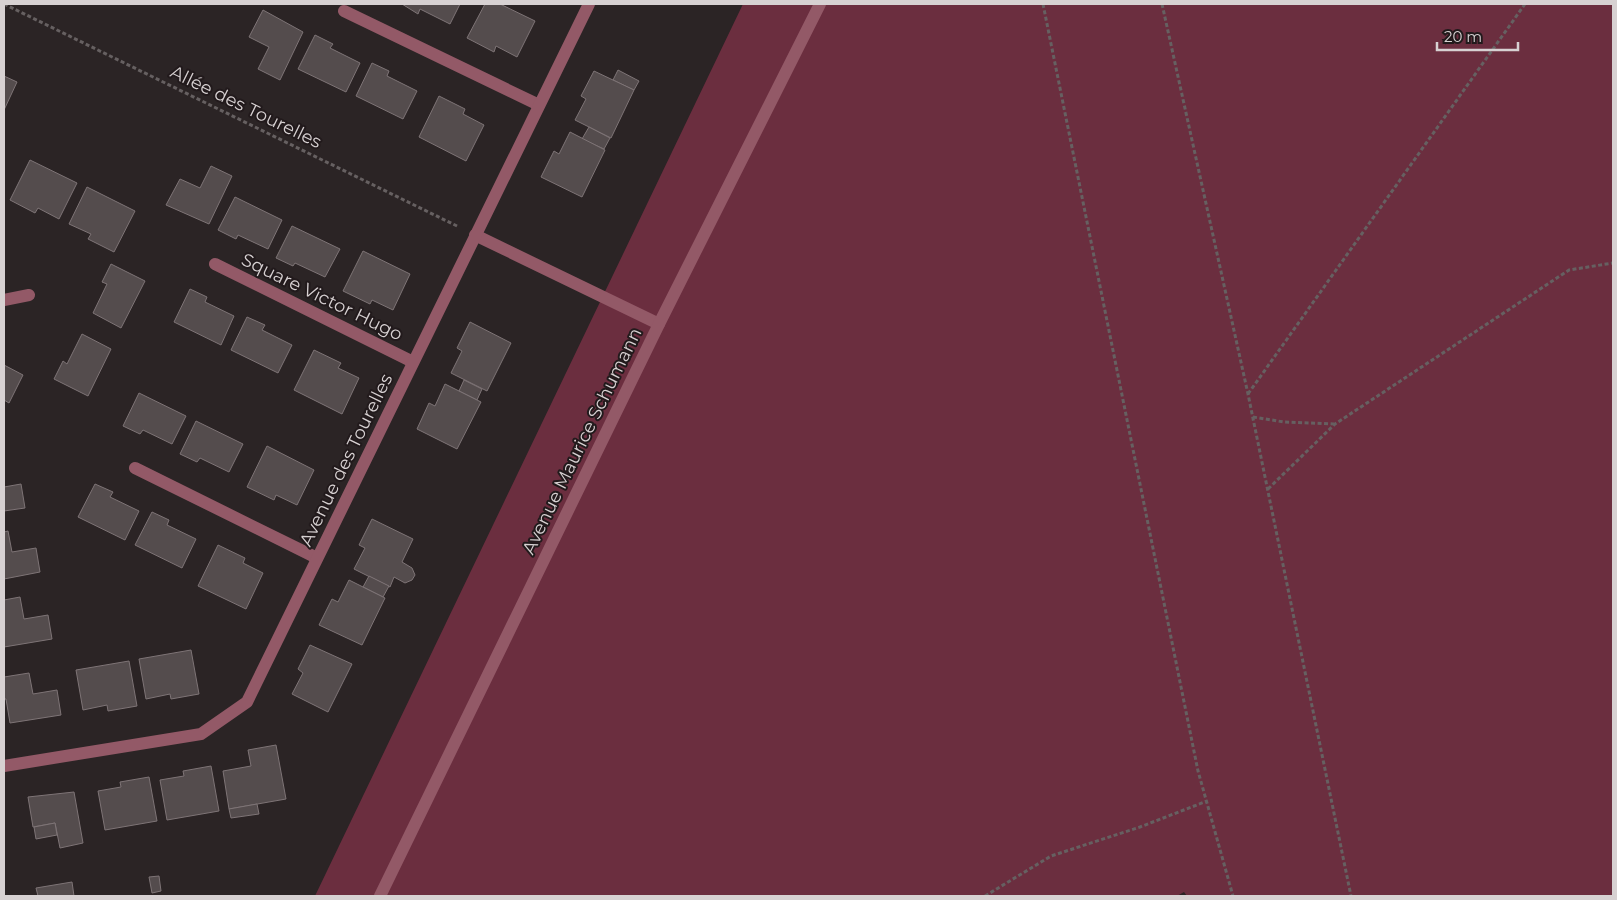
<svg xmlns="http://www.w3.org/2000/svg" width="1617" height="900" viewBox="0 0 1617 900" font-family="Montserrat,sans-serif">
<rect width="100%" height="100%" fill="#2b2425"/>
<!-- green -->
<polygon fill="#6b2e3f" points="743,4 1613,4 1613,896 1187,896 1184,892 1177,896 315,896"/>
<!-- building -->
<g fill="#544c4d" stroke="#7e7476">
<polygon points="402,4 460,4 450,24 420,9 418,14"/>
<polygon points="485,4 500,4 535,21 517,57 496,46 494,52 467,38"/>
<polygon points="263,10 303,32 280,80 258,69 269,47 249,37"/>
<polygon points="315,35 333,44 330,48 360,63 346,92 298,69"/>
<polygon points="372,63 389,71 387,76 417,91 403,119 356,96"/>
<polygon points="618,70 639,81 634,90 613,80"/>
<polygon points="594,71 634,90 611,138 575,120 586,99 581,96"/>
<polygon points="4,76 17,82 4,110"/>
<polygon points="439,96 465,109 463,114 484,125 466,161 419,137"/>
<polygon points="589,127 610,138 604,149 582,139"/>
<polygon points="570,132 605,150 582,197 541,177 554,151 559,154"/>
<polygon points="30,160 77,183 59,219 38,208 35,213 10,200"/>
<polygon points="211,166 232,176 209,224 166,205 180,179 200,188"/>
<polygon points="87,187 135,211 114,252 88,239 91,234 69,224"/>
<polygon points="235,197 282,220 268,249 238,235 236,239 218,230"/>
<polygon points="292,226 340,249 325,277 295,263 293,266 276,258"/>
<polygon points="363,251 410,274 393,310 372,300 370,304 343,291"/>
<polygon points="111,264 145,281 121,328 93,313 107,284 102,282"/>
<polygon points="190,289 207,297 205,302 234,316 221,345 174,322"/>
<polygon points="247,317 265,325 262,330 292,345 278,373 231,350"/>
<polygon points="470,322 511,343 487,391 451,373 462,351 457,348"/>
<polygon points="82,334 111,349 88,396 54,379 63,361 67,364"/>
<polygon points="314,350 341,363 338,368 359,378 342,414 294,390"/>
<polygon points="4,365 23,375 9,403 4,400"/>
<polygon points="464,380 482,389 477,400 459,391"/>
<polygon points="445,384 481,402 457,449 417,429 429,403 435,406"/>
<polygon points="139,393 186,416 172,444 143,430 140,434 123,426"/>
<polygon points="196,421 243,444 229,472 200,458 197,462 180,454"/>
<polygon points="267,446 314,470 297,505 276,495 274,500 247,487"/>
<polygon points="21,484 25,508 4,511 4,487"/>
<polygon points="95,484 113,492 110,497 139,511 125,540 78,517"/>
<polygon points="152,512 169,520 167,525 196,539 182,568 135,545"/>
<polygon points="372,519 413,539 402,562 412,568 415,575 412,580 405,583 394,577 390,587 354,569 365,548 359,545"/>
<polygon points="8,531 12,552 36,548 40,572 4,579 4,532"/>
<polygon points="218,545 245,558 243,563 263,573 246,609 198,586"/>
<polygon points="369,576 389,586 383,597 363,587"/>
<polygon points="349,580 385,598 362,645 319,625 332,599 338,602"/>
<polygon points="20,597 24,619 48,615 52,639 4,647 4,600"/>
<polygon points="310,645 352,664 328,712 292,694 303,673 298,669"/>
<polygon points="191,650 199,694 171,699 170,694 146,699 139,659"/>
<polygon points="129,661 137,706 108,711 107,705 83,710 76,670"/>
<polygon points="29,673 33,694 57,690 61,715 10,723 6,699 4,699 4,677"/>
<polygon points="276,745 286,799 229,809 223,771 251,766 248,750"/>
<polygon points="211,766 219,811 167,820 160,780 184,776 183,771"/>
<polygon points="149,777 157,821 105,830 98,791 121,787 120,782"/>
<polygon points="74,792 83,843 60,848 55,823 33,827 28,797"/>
<polygon points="257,804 259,814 231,818 229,809"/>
<polygon points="55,823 57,835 36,839 34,827"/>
<polygon points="159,876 161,891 152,893 149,877"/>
<polygon points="72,882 74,896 38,896 36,888"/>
</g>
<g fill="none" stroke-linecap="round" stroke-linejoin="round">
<!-- path -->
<g stroke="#666061" stroke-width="3" stroke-dasharray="4 2.5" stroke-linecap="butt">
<polyline points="4,4 459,227"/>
<polyline points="1043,4 1198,771 1233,896"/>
<polyline points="1162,4 1248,394 1351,896"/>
<polyline points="1248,394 1525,4"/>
<polyline points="1253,417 1284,422 1334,424"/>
<polyline points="1268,489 1335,424 1569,270 1613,263"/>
<polyline points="985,896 1051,856 1140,827 1207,801"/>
</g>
<!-- minor -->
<g stroke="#935967" stroke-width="12">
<polyline points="344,11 539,105"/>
<polyline points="475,235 659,324"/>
<polyline points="215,264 413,362"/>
<polyline points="4,300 29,295"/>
<polyline points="135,468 317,558"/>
<polyline points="4,766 201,734 247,702 589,4"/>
<polyline points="380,896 659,324 820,4"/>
</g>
</g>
<g text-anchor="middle" stroke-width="4" stroke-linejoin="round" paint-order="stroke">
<!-- street labels -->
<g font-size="18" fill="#d7d1d2" stroke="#221a1c">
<text transform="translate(246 107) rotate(26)" y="6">Allée des Tourelles</text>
<text transform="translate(322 297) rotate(26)" y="6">Square Victor Hugo</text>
<text transform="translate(582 441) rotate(-64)" y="6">Avenue Maurice Schumann</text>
<text transform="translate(346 460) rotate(-64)" y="6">Avenue des Tourelles</text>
</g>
</g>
<!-- border -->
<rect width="1617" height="900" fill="none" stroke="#d7d1d2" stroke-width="10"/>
<!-- scale -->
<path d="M1437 42v8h81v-8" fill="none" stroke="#d7d1d2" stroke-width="2.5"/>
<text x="1444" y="42" font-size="15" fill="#d7d1d2" stroke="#221a1c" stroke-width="4" paint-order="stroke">20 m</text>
</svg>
